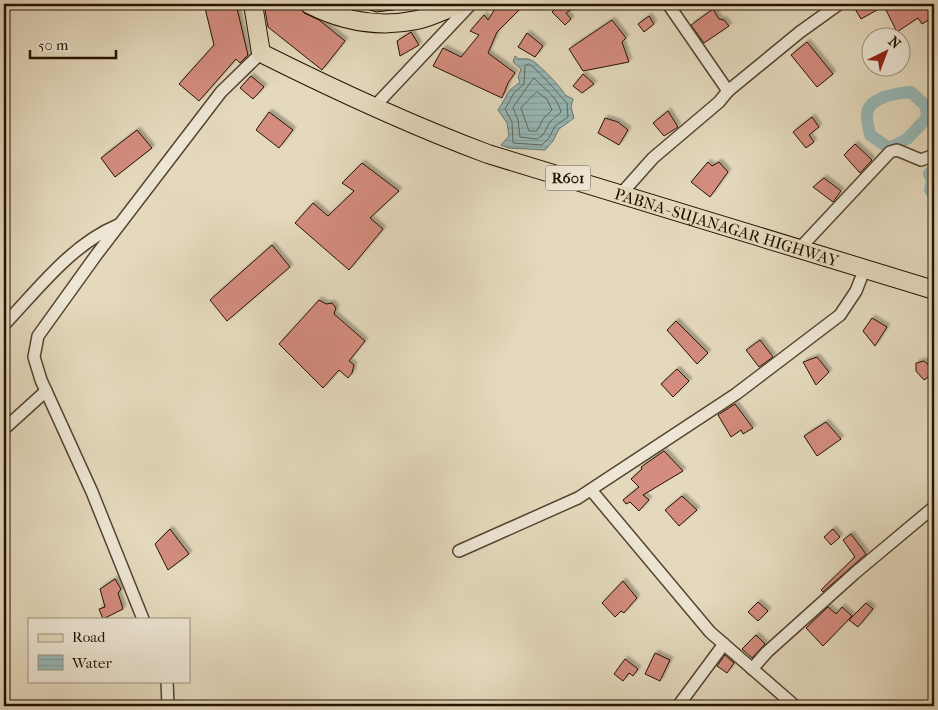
<svg xmlns="http://www.w3.org/2000/svg" width="938" height="710" viewBox="0 0 938 710" font-family="'IM FELL French Canon',serif">
<defs>
<pattern id="water-rules" width="6" height="5" patternUnits="userSpaceOnUse" patternTransform="scale(1.25)"><rect width="6" height="5" fill="#97b9b7"/><path d="M0 2.5h6" fill="none" stroke="#829e9c"/></pattern>
<filter id="shadow"><feDropShadow dx="3" dy="-3" stdDeviation="1" flood-color="#0004"/></filter>
</defs>
<rect width="100%" height="100%" fill="#e4d9bd"/>
<filter id="stains"><feTurbulence type="fractalNoise" baseFrequency=".004" numOctaves="4"/><feColorMatrix values="0 0 0 0 .2 0 0 0 0 .09 0 0 0 0 .02 0 0 0 .5 -.17"/></filter>
<radialGradient id="worn" r=".72"><stop offset=".6" stop-color="#630" stop-opacity="0"/><stop offset="1" stop-color="#630" stop-opacity=".3"/></radialGradient>
<!-- water -->
<path fill="url(#water-rules)" stroke="#69776e" d="M515,56L519,59C523,59 528,58 531,60C537,62 563,89 565,95L573,99L571,107L574,118L559,129L553,141L545,150L509,148L501,145L509,136L507,123L498,110L510,90L520,82L518,77L521,69L513,62Z"/>
<g fill="none" stroke-linecap="round" stroke-linejoin="round">
<!-- shore -->
<g stroke="#5e665c" stroke-width="1">
<path d="M529,64C542,73 556,92 567,103L568,117L555,126L549,138L542,145L513,143L512,122L505,109L514,93L524,84L525,66Z"/>
<path d="M534,78C545,90 557,96 561,112L550,122L543,135L537,139L520,137L518,120L513,108Z"/>
<polygon points="537,92 547,99 552,110 543,119 537,131 529,131 521,108"/>
</g>
<!-- canal -->
<g stroke="#97b9b7" stroke-width="12">
<path d="M911,92L926,106L927,118L907,139L889,148L870,135C869,128 866,121 867,114C868,97 898,93 911,92Z"/>
<polyline points="934,168 929,174 932,181 930,190 934,196"/>
</g>
</g>
<!-- building -->
<g fill="#d38c7e" stroke="#251300" filter="url(#shadow)">
<polygon points="204,4 236,4 248,55 240,63 236,59 199,101 179,84 214,45"/>
<polygon points="269,4 298,4 304,13 319,20 345,41 322,70 268,27 265,10"/>
<polygon points="351,4 408,4 409,8 376,12"/>
<polygon points="498,4 525,4 497,32 488,53 515,73 508,83 502,98 433,66 443,48 461,57 479,35 470,31 484,15 488,20"/>
<polygon points="561,4 579,4 566,13 571,19 565,25 552,12"/>
<polygon points="852,4 934,4 934,17 922,24 918,18 897,32 884,6 861,19"/>
<polygon points="713,9 719,19 724,20 729,26 704,43 691,25"/>
<polygon points="649,16 654,24 644,32 638,24"/>
<polygon points="612,20 626,38 622,42 629,62 583,71 569,49"/>
<polygon points="411,32 419,45 400,56 397,41"/>
<polygon points="527,33 543,46 535,57 518,47"/>
<polygon points="807,42 833,74 817,87 791,55"/>
<polygon points="583,74 594,84 582,93 573,86"/>
<polygon points="251,76 264,87 253,99 240,88"/>
<polygon points="668,111 678,127 664,136 653,123"/>
<polygon points="269,112 293,130 279,148 256,130"/>
<polygon points="812,117 819,127 809,135 814,142 806,148 793,132"/>
<polygon points="605,118 618,122 628,130 619,145 598,133"/>
<polygon points="137,130 152,148 115,177 101,158"/>
<polygon points="855,144 872,160 860,173 844,155"/>
<polygon points="708,162 712,166 719,162 728,172 710,197 691,182"/>
<polygon points="362,163 399,191 370,218 383,229 349,270 295,223 313,203 328,216 354,191 342,183"/>
<polygon points="824,178 841,191 833,202 813,187"/>
<polygon points="272,245 290,267 227,321 210,300"/>
<polygon points="319,300 326,304 332,303 336,308 334,314 365,341 349,361 354,365 352,373 348,378 339,370 323,388 279,344"/>
<polygon points="872,318 887,327 875,346 863,331"/>
<polygon points="676,321 708,353 697,364 667,330"/>
<polygon points="760,340 773,357 759,367 746,350"/>
<polygon points="817,357 829,372 816,385 803,362"/>
<polygon points="924,361 934,370 934,373 924,380 916,371 916,363"/>
<polygon points="677,369 689,381 673,397 661,384"/>
<polygon points="735,404 753,428 743,434 741,430 731,437 718,415"/>
<polygon points="826,422 841,439 817,456 804,436"/>
<polygon points="664,451 683,471 643,495 649,500 639,511 630,502 626,504 623,500 639,487 631,479 642,469 641,467"/>
<polygon points="682,496 697,510 679,526 665,510"/>
<polygon points="170,529 189,554 168,570 155,544"/>
<polygon points="833,529 840,537 831,545 824,537"/>
<polygon points="851,534 866,554 823,592 821,590 855,557 843,540"/>
<polygon points="115,579 121,589 118,593 123,609 103,619 99,609 105,607 100,589"/>
<polygon points="623,581 637,598 624,613 621,611 615,617 602,603"/>
<polygon points="758,602 768,611 758,621 748,612"/>
<polygon points="866,603 873,609 858,627 849,620"/>
<polygon points="828,607 836,614 842,607 852,616 823,646 806,628"/>
<polygon points="756,635 765,644 752,658 742,649"/>
<polygon points="655,653 670,660 660,681 645,674"/>
<polygon points="725,655 734,663 727,673 717,666"/>
<polygon points="625,659 638,669 633,676 629,673 623,681 614,674"/>
</g>
<g fill="none" stroke-linecap="round" stroke-linejoin="round">
<!-- minor casing -->
<g stroke="#55442f" stroke-width="14">
<g id="minor">
<polyline points="668,4 728,91 800,32 839,4"/>
<polyline points="373,108 471,4"/>
<polyline points="621,194 653,158 719,102 728,91"/>
<polyline points="800,248 890,152 897,150 921,160 934,155"/>
<path d="M4,325C38,289 72,244 118,225"/>
<polyline points="4,429 46,391"/>
<polyline points="591,490 710,632 795,706"/>
<polyline points="459,551 578,498 736,394 840,315 856,291 865,268"/>
<polyline points="143,619 92,492 41,380 34,357 38,336 97,254 221,92 261,53"/>
<polyline points="752,669 767,652 855,573 934,507"/>
<polyline points="167,681 168,706"/>
<polyline points="678,706 724,644"/>
</g>
</g>
<!-- primary casing -->
<g stroke="#251300" stroke-width="20">
<g id="primary">
<path id="s1" d="M253,4L261,53C335,90 410,125 488,154L934,290"/>
</g>
</g>
<!-- trunk casing -->
<g stroke="#251300" stroke-width="20">
<path id="trunk" d="M309,4C342,21 379,28 417,20C431,17 446,9 460,4"/>
</g>
<!-- minor -->
<use href="#minor" stroke="#ede6d4" stroke-width="11"/>
<!-- primary -->
<use href="#primary" stroke="#e4d9bd" stroke-width="18"/>
<!-- trunk -->
<use href="#trunk" stroke="#e4d9bd" stroke-width="18"/>
</g>
<g text-anchor="middle" stroke-width="4" stroke-linejoin="round" paint-order="stroke">
<!-- shield labels -->
<rect fill="#ede6d4" stroke="#615240" stroke-width="1" x="545.5" y="165.5" width="45" height="25" rx="4"/>
<g font-size="15" font-weight="bold" fill="#251300">
<text x="568" y="183">R601</text>
</g>
<!-- street labels -->
<g font-size="16" fill="#251300" stroke="#ede6d4">
<text dy="6" stroke="none"><textPath href="#s1" startOffset="548">PABNA- SUJANAGAR HIGHWAY</textPath></text>
</g>
</g>
<!-- margin -->
<rect width="938" height="710" fill="none" stroke="#e4d9bd" stroke-width="20"/>
<rect x="5" y="5" width="928" height="700" fill="none" stroke="#251300" stroke-width="2.5"/>
<rect x="10" y="10" width="918" height="690" fill="none" stroke="#251300"/>
<!-- legend -->
<rect x="28" y="618" width="162" height="65" fill="#ede6d4" stroke="#9d927f"/>
<rect x="38" y="634" width="25" height="8" fill="#e4d9bd" stroke="#9d927f"/>
<text x="72" y="642" font-size="15" fill="#251300">Road</text>
<rect x="38" y="655" width="25" height="15" fill="url(#water-rules)" stroke="#9d927f"/>
<text x="72" y="668" font-size="15" fill="#251300">Water</text>
<!-- north arrow -->
<g transform="translate(886 52) rotate(42)"><circle r="24" fill="#ede6d4" stroke="#9d927f"/>
<path d="M0-4L9 19L0 12L-9 19Z" fill="#8f2418"/>
<text y="-8" font-size="14" font-weight="bold" text-anchor="middle" fill="#251300">N</text>
</g>
<!-- scale -->
<path d="M30 50v8h86v-8" fill="none" stroke="#251300" stroke-width="2.5"/>
<text x="38" y="50" font-size="15" fill="#251300" stroke="#ede6d4" stroke-width="4" paint-order="stroke">50 m</text>
<rect width="100%" height="100%" filter="url(#stains)"/>
<rect width="100%" height="100%" fill="url(#worn)"/>
</svg>
